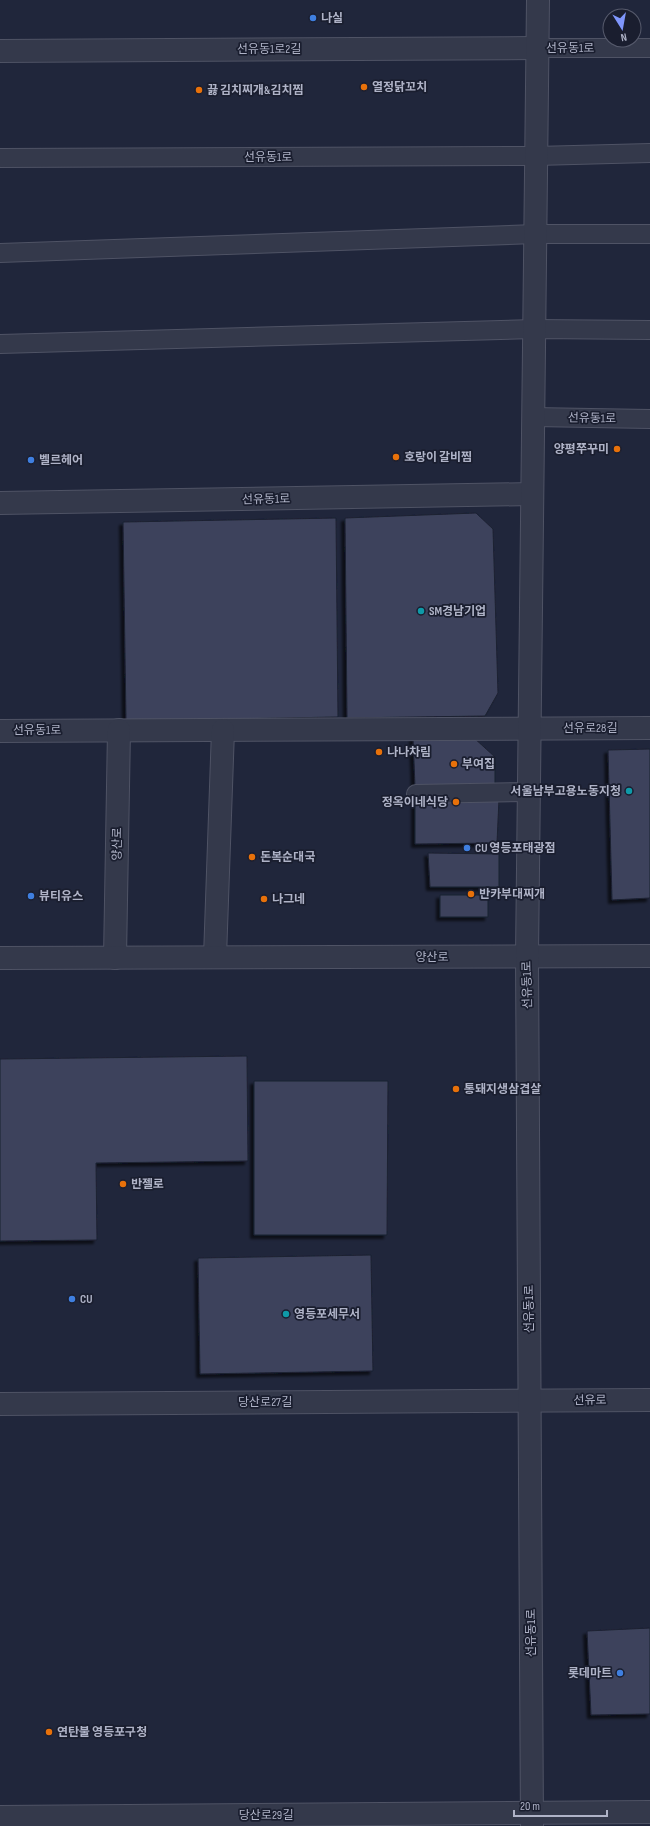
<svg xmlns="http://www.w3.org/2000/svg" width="650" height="1826" viewBox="0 0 650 1826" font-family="'Sofia Sans Condensed','Noto Sans KR',sans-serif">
<defs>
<filter id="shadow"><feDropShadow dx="-3.5" dy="3.5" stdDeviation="1" flood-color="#0009"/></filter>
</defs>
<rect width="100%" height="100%" fill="#20263b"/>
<!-- building -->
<g fill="#3c435b" stroke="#1c2031" filter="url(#shadow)">
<polygon points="476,513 493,529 498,693 485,716 347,718 345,518"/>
<polygon points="336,518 338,717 126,721 123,522"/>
<polygon points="413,737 473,737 495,757 495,786 415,787"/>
<polygon points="650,749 650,898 612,900 608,750"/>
<polygon points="415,799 499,799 497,843 415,844"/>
<polygon points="428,853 499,854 499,887 430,887"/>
<rect x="440" y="895" width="48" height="22"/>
<polygon points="247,1056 248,1161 96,1163 97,1240 0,1241 0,1059"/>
<polygon points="254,1081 388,1081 387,1235 254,1235"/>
<polygon points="371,1255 373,1371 200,1374 198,1258"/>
<polygon points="650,1628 650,1714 591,1715 587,1631"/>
</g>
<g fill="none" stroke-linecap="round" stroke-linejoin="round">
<!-- service casing -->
<g stroke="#4f5365" stroke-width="20">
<g id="service">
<polyline points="537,48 650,48"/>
<polyline points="0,158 536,156 650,153"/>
<polyline points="0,253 535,234 650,234"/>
<polyline points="0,344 534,329 650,330"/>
<polyline points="533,417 650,419"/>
<polyline points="416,794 529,792"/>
</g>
</g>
<!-- minor casing -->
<g stroke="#4f5365" stroke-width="24">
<g id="minor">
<polyline points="0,51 537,48"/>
<polyline points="0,503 532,494"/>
<polyline points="0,731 650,728"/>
<polyline points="215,957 223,730"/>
<polyline points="115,958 119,730"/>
<polyline points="0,1404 650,1400"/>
<polyline points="0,1817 650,1812"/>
</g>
</g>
<!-- tertiary casing -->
<g stroke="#4f5365" stroke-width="24">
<g id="tertiary">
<polyline points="0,958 650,956"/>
<polyline points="532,1826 527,956 538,0"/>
</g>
</g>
<!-- service -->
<use href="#service" stroke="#34394b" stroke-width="18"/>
<!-- minor -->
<use href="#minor" stroke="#34394b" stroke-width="22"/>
<!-- tertiary -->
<use href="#tertiary" stroke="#34394b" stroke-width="22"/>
</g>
<!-- markers -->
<g fill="#3f7fe0" stroke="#1a1e2f" stroke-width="1.5">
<circle cx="313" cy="18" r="4"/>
<circle cx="31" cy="460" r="4"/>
<circle cx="467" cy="848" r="4"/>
<circle cx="31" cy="896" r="4"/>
<circle cx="72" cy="1299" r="4"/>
<circle cx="620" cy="1673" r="4"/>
</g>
<g fill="#e8710a" stroke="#1a1e2f" stroke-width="1.5">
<circle cx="364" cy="87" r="4"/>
<circle cx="199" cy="90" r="4"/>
<circle cx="617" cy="449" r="4"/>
<circle cx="396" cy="457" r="4"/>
<circle cx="379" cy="752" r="4"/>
<circle cx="454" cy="764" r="4"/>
<circle cx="456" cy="802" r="4"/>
<circle cx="252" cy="857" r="4"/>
<circle cx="471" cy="894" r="4"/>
<circle cx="264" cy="899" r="4"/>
<circle cx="456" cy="1089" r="4"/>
<circle cx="123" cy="1184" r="4"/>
<circle cx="49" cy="1732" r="4"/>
</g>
<g fill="#0f9aa8" stroke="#1a1e2f" stroke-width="1.5">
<circle cx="421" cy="611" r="4"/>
<circle cx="629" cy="791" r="4"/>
<circle cx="286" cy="1314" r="4"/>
</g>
<g text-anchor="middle" stroke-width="3.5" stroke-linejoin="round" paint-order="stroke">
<!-- poi labels -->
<g font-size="12" font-weight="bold" fill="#afb3c7" stroke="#1a1e2f" text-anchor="start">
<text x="321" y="22">나실</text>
<text x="372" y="91">열정닭꼬치</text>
<text x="207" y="94">끓 김치찌개&amp;김치찜</text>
<text x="609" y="453" text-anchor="end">양평쭈꾸미</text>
<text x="404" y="461">호랑이 갈비찜</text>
<text x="39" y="464">벨르헤어</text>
<text x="429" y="615">SM경남기업</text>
<text x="387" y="756">나나차림</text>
<text x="462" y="768">부여집</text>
<text x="621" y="795" text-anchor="end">서울남부고용노동지청</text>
<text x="448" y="806" text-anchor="end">정옥이네식당</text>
<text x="475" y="852">CU 영등포태광점</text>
<text x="260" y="861">돈복순대국</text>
<text x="479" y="898">반카부대찌개</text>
<text x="39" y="900">뷰티유스</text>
<text x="272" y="903">나그네</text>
<text x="464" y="1093">통돼지생삼겹살</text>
<text x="131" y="1188">반젤로</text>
<text x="80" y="1303">CU</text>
<text x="294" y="1318">영등포세무서</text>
<text x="612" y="1677" text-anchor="end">롯데마트</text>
<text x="57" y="1736">연탄불 영등포구청</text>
</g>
<!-- street labels -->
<g font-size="12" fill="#afb3c7" stroke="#1a1e2f">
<text x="570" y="52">선유동1로</text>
<text x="269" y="53">선유동1로2길</text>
<text x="268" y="161">선유동1로</text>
<text transform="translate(592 418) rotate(1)" y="4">선유동1로</text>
<text transform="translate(266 499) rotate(-1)" y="4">선유동1로</text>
<text x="590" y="732">선유로28길</text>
<text x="37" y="734">선유동1로</text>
<text transform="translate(117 844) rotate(-89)" y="4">양산로</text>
<text x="432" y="961">양산로</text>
<text transform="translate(527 985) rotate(-91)" y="4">선유동1로</text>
<text transform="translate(529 1309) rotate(-90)" y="4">선유동1로</text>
<text transform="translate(590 1400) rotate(-1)" y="4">선유로</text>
<text x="265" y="1406">당산로27길</text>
<text transform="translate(531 1633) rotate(-90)" y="4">선유동1로</text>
<text x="266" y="1819">당산로29길</text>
</g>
</g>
<!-- north arrow -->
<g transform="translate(622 28) rotate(169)"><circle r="19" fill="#1a1e2f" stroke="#565a6c"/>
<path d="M0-3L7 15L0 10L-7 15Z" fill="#7f96fc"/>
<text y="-6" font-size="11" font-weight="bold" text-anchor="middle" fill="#afb3c7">N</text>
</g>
<!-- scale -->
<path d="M514 1810v6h93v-6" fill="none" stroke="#afb3c7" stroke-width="2"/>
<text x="520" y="1810" font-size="12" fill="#afb3c7" stroke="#1a1e2f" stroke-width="3" paint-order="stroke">20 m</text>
</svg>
